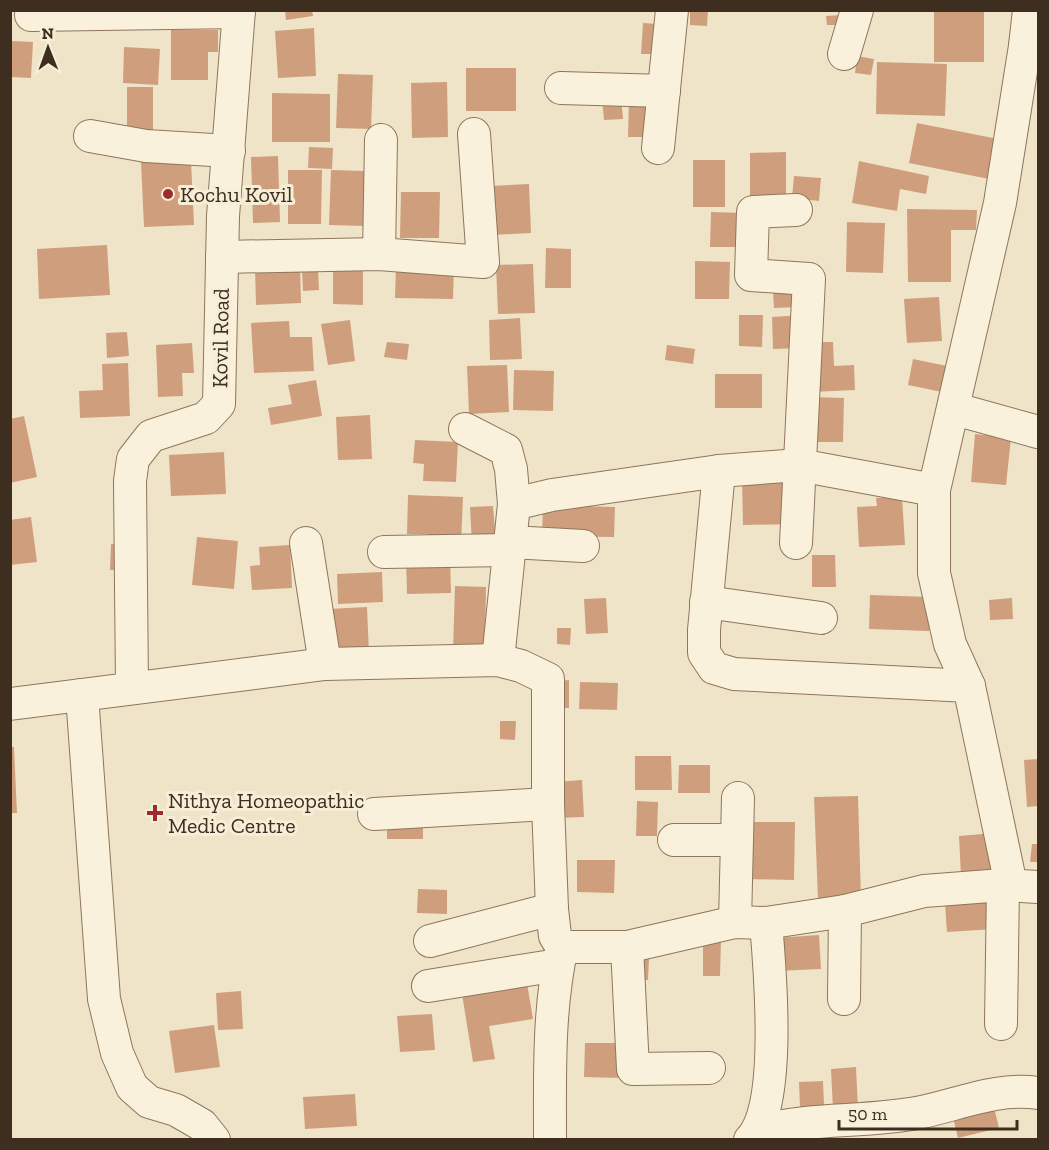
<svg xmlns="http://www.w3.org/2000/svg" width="1049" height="1150" viewBox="0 0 1049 1150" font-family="'Zilla Slab',serif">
<rect width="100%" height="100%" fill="#f0e4c8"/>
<!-- building -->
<g fill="#cf9f7d">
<polygon points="285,10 312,10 313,16 286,20"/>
<polygon points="690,10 708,10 707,26 690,25"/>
<rect x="934" y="10" width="50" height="52"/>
<polygon points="843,15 843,25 827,25 826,16"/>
<polygon points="643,23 658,24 657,54 641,54"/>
<polygon points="314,28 316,76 278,78 275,31"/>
<polygon points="171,30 218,30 218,52 208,52 208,80 171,80"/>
<polygon points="10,41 33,42 31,78 10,77"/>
<polygon points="124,47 160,49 158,85 123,83"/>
<polygon points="857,56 874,59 871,75 855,73"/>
<polygon points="877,62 947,64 945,116 876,114"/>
<rect x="466" y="68" width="50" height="43"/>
<polygon points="338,74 373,75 371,129 336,128"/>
<polygon points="447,82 448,137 412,138 411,83"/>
<rect x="127" y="87" width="26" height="47"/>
<polygon points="272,93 330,94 330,142 272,142"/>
<polygon points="629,96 656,97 655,137 628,137"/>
<polygon points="621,97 623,119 604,120 602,99"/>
<polygon points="917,123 998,139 989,179 909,163"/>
<polygon points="309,147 333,148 332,169 308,168"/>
<polygon points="786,152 786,196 750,196 750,153"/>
<polygon points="278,156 280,222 253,223 251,157"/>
<polygon points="191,160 194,225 144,227 141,162"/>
<rect x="693" y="160" width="32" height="47"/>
<polygon points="859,161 929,176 926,194 900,189 897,211 852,203"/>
<polygon points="288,170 322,170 321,224 288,224"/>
<polygon points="331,170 365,171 364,226 329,225"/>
<polygon points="794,176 821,178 819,201 792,198"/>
<polygon points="529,184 531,233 493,235 491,186"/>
<polygon points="401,192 440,192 439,238 400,238"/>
<polygon points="907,209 977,210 976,230 951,230 951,282 908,282"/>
<polygon points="711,212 745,213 744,247 710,247"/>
<polygon points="847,222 885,223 883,273 846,272"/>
<polygon points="107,245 110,295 39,299 37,249"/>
<polygon points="546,248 571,249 571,288 545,288"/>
<polygon points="695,261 730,262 729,299 695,299"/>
<polygon points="396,264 454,265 453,299 395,298"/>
<polygon points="533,264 535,313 498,314 496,265"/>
<polygon points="300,266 301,303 256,305 255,268"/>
<polygon points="318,268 319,290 303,291 302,269"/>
<polygon points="333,268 363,268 363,305 333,304"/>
<polygon points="798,289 799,307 774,308 773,291"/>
<polygon points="939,297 942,341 907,343 904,299"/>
<polygon points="739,315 763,315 762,347 739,346"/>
<polygon points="801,315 802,348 773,349 772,317"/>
<polygon points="520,318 522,359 490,360 489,320"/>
<polygon points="350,320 355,361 328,365 321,324"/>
<polygon points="289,321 290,337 312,337 314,371 254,373 251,323"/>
<polygon points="127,332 129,356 107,358 106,333"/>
<polygon points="387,342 409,344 407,360 384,357"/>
<polygon points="810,342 833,342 834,366 854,365 855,390 812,392"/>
<polygon points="192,343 194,373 182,373 183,396 158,397 156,345"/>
<polygon points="667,345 695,349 693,364 665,360"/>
<polygon points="913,359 947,366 942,392 908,385"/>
<polygon points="128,363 130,416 80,418 79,391 103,390 102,364"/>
<polygon points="507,365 509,412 469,414 467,366"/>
<polygon points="514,370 554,371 553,411 513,410"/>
<rect x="715" y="374" width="47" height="34"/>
<polygon points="316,380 322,416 271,425 268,408 292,404 288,385"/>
<polygon points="811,397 844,398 843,442 811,442"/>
<polygon points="370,415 372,459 338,460 336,417"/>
<polygon points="24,416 37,477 10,483 10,419"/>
<polygon points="975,434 1011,438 1006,485 971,482"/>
<polygon points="415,440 458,442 456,482 423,481 424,464 413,463"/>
<polygon points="224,452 226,494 171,496 169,455"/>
<polygon points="794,479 796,524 743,525 742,480"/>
<polygon points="408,495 463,497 461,545 427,544 428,534 407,534"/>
<polygon points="902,497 905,545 859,547 857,507 877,506 876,498"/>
<polygon points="543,505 615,507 614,537 542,536"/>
<polygon points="493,506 496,543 472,545 470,507"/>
<polygon points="31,517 37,562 10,565 10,520"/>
<polygon points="197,537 238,541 234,589 192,585"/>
<polygon points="111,544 124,545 124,570 110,570"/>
<polygon points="290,545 292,588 252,590 250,566 260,565 259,547"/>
<polygon points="450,555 451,593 407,594 406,557"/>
<polygon points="812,555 835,555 836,587 812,587"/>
<polygon points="382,572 383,602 338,604 337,574"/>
<polygon points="455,586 486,587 485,650 453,649"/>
<polygon points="870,595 930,597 929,631 869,629"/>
<polygon points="606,598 608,633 586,634 584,599"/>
<polygon points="1012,598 1013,619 990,620 989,600"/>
<polygon points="367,607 369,653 330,655 328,609"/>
<polygon points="557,628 571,628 570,645 557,644"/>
<polygon points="569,680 569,708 556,708 556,681"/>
<polygon points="580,682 618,683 617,710 579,709"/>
<polygon points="500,721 516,721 515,740 500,739"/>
<polygon points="10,747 14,747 17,813 10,813"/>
<polygon points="635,756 671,756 672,790 635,790"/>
<polygon points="1038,759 1038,806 1027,807 1024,760"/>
<polygon points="679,765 710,765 710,793 678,793"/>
<polygon points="582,780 584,817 557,818 555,782"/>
<polygon points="858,796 861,899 818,900 814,797"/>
<polygon points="637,801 658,802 657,836 636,836"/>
<rect x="387" y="816" width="36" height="23"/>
<polygon points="746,822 795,822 794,880 745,879"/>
<polygon points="994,833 996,875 961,877 959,836"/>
<polygon points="1032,844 1038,844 1038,862 1030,862"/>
<polygon points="577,860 615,860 614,893 577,892"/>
<polygon points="418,889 447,890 447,914 417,913"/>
<polygon points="993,901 995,929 947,932 945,904"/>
<polygon points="819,935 821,969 777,971 775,938"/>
<polygon points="703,940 721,940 720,976 703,976"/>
<polygon points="633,958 649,959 648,980 632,980"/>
<polygon points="526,977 533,1019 489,1026 495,1059 473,1062 461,988"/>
<polygon points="241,991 243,1029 218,1030 216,993"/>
<polygon points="432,1014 435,1050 400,1052 397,1016"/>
<polygon points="214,1025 220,1067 175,1073 169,1031"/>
<polygon points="585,1043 621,1043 621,1078 584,1077"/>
<polygon points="856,1067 858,1109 833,1110 831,1069"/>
<polygon points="823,1081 824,1105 800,1107 799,1082"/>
<polygon points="355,1094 357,1126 305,1129 303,1097"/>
<polygon points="992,1099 999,1128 958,1138 951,1109"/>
</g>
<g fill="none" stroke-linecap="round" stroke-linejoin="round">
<!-- minor casing -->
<g stroke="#8d765c" stroke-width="34">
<g id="minor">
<polyline points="1029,10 1025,46 1038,47"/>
<polyline points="31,15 239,12"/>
<polyline points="844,54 857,10"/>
<polyline points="561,88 664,91"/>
<polyline points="90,136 146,146 229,151"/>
<polyline points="658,148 672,10"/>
<polyline points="379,254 381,140"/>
<polyline points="222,257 379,254 483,262 474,134"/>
<polyline points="955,409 1038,432"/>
<polyline points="465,429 506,450 511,469 514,504"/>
<polyline points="719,471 704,630 704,653 714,668 734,674 969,686"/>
<polyline points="511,542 583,546"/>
<polyline points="306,543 325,664"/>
<polyline points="796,543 809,279 751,275 753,212 796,210"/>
<polyline points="384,552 508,550"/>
<polyline points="706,602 821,618"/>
<polyline points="498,660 514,504 552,495 719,471 799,465 934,490"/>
<polyline points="132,687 130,481 133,459 151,436 206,418 219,404 223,216 239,10"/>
<polyline points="82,695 104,999 117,1053 132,1087 149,1102 176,1110 202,1125 214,1140"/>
<polyline points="10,704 325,664 498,660 521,666 548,679 548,804 552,909 555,936 562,947 627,947 735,922 766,923 845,911 924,891 1003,885 1038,887"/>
<polyline points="374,814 548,804"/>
<polyline points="674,840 736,840"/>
<polyline points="1011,885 969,686 950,644 934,573 934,490 1000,203 1025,46"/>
<polyline points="735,922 738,798"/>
<polyline points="430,941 552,909"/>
<polyline points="627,947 633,1069 709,1068"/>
<polyline points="428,986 558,965"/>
<polyline points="844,999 845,911"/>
<polyline points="1001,1024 1003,885"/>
<path d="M758,1131C811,1117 868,1123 922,1112C960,1104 998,1087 1038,1093"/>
<path d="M550,1140C550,1076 548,1009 562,947"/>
<path d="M750,1140C782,1106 770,969 766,923"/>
</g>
</g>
<!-- minor -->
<use href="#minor" stroke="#faf1dc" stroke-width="32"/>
</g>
<!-- markers -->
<g fill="#9e2a2b" stroke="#f7eed8" stroke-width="2">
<circle cx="168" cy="194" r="6"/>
<path d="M152 804h6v6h6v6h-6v6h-6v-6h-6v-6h6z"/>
</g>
<g text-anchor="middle" stroke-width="6" stroke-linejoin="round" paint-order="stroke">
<!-- poi labels -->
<g font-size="22" fill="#3d2e20" stroke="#f7eed8" text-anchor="start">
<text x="180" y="202">Kochu Kovil</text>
<text x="168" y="808">Nithya Homeopathic<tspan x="168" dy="25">Medic Centre</tspan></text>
</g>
<!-- street labels -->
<g font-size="22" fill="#3d2e20" stroke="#f7eed8">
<text transform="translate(220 338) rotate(-89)" y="8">Kovil Road</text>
</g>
</g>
<!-- border -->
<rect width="1049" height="1150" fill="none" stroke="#3d2e20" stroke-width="24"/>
<!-- north arrow -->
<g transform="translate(48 48) rotate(359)" stroke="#f7eed8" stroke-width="4.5" paint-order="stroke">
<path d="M0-4.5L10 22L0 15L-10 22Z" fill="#3d2e20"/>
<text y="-9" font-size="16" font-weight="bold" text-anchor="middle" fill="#3d2e20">N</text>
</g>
<!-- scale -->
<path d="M839 1120v9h178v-9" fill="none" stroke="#3d2e20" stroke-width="3"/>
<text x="848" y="1120" font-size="18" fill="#3d2e20" stroke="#f7eed8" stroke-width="4.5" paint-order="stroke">50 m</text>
</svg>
